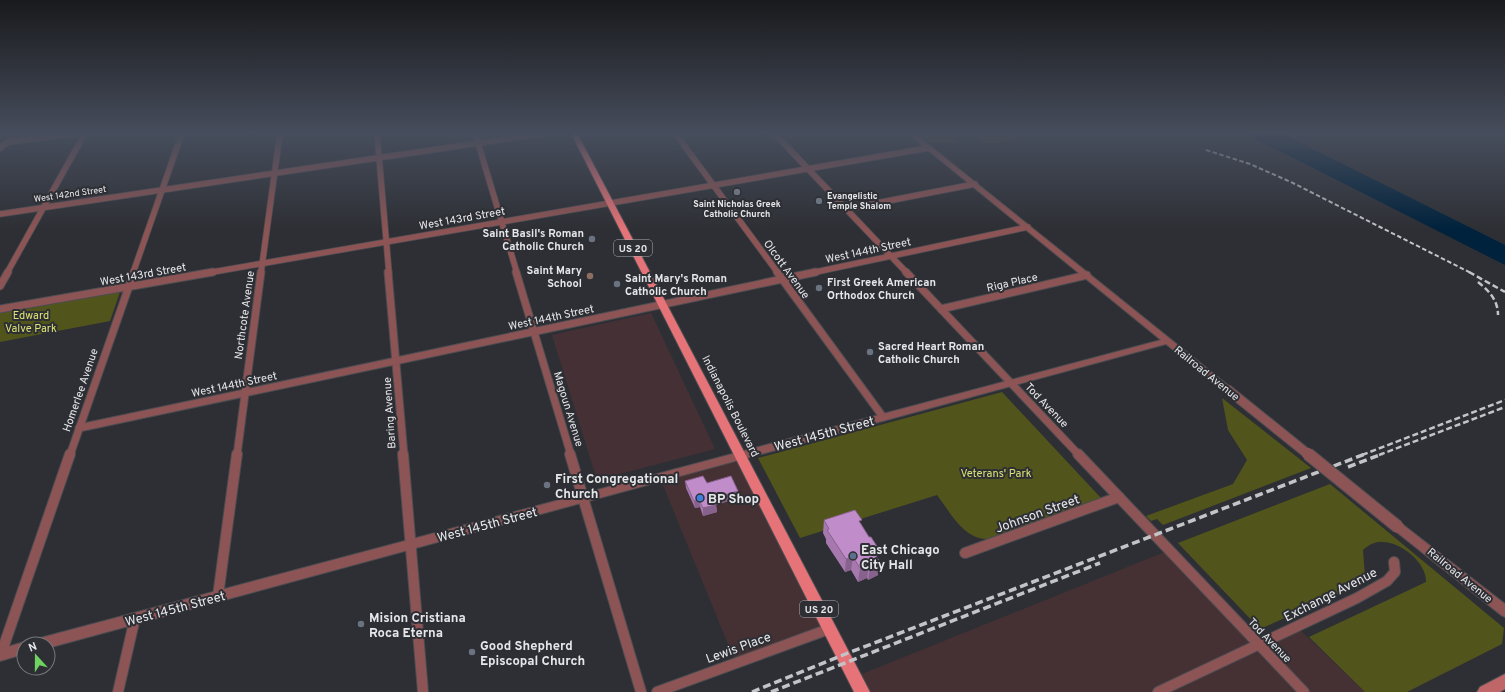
<svg xmlns="http://www.w3.org/2000/svg" width="1505" height="692" viewBox="0 0 1505 692" font-family="Overpass,sans-serif">
<rect width="100%" height="100%" fill="#2d2f34"/>
<!-- commercial -->
<g fill="#453134">
<polygon points="740,457 826,629 735,661 660,478"/>
<polygon points="1167,551 1258,647 1298,628 1365,692 865,692 857,676"/>
</g>
<!-- education -->
<g fill="#453135">
<polygon points="8,133 57,133 3,140"/>
<polygon points="651,313 715,449 597,480 552,335"/>
</g>
<!-- green -->
<g fill="#52551b">
<polygon points="917,133 945,133 956,142 930,143"/>
<polygon points="971,133 1030,133 997,143 986,143"/>
<polygon points="120,292 110,321 0,342 0,312"/>
<path d="M1002,392L1101,498L988,539C964,540 950,512 937,495L800,538L758,458Z"/>
<polygon points="1222,398 1311,468 1163,525 1157,519 1151,521 1146,516 1233,484 1247,460 1228,430"/>
<path d="M1330,484L1504,628L1502,644L1407,692H1365L1309,637L1426,582C1427,563 1401,542 1383,542C1375,541 1369,545 1363,550L1365,577L1356,586L1260,629L1178,543Z"/>
</g>
<!-- water -->
<polygon fill="#00223c" points="1244,133 1281,133 1505,245 1505,265"/>
<g fill="none" stroke-linecap="round" stroke-linejoin="round">
<!-- minor-far2 casing -->
<g stroke="#4b4c51" stroke-width="7">
<g id="minor-far2">
<polyline points="377,133 389,273"/>
<polyline points="475,133 517,273"/>
<polyline points="675,133 778,273"/>
<polyline points="774,133 907,273"/>
<polyline points="0,148 8,142 80,133"/>
<polyline points="846,209 975,184"/>
<polyline points="0,214 546,133"/>
<polyline points="7,273 85,133"/>
<polyline points="133,273 182,133"/>
<polyline points="207,273 928,148"/>
<polyline points="261,273 280,133"/>
<polyline points="811,273 1028,227"/>
</g>
</g>
<!-- minor-far1 casing -->
<g stroke="#4b4c51" stroke-width="9">
<g id="minor-far1">
<polyline points="388,272 404,455"/>
<polyline points="516,272 571,455"/>
<polyline points="777,272 883,417"/>
<polyline points="906,272 1079,455"/>
<polyline points="0,286 8,272"/>
<polyline points="0,309 213,272"/>
<polyline points="941,309 1087,275"/>
<polyline points="79,428 816,272"/>
<polyline points="70,455 134,272"/>
<polyline points="237,455 261,272"/>
</g>
</g>
<!-- minor casing -->
<g stroke="#4b4c51" stroke-width="12">
<g id="minor">
<polyline points="403,454 423,692"/>
<polyline points="570,454 641,692"/>
<polyline points="1078,454 1304,692"/>
<polyline points="965,553 1119,497"/>
<polyline points="218,596 237,454"/>
<polyline points="1,654 70,454"/>
<polyline points="118,692 135,618"/>
<polyline points="657,692 829,629"/>
<polyline points="1158,692 1357,598 1387,581 1395,572 1394,562"/>
</g>
</g>
<!-- tertiary casing -->
<g stroke="#4b4c51" stroke-width="2">
<g id="tertiary">
<polygon points="907,133 914,133 1230,387 1232,389 1230,391 1224,391 1166,344 48,648 48,644 34,644 35,640 40,638 1161,340"/>
<polygon points="1398,522 1402,524 1505,604 1505,617 1501,615 1394,530 1392,527 1394,524"/>
<polygon points="24,642 29,644 24,644 24,654 0,661 0,649"/>
</g>
</g>
<!-- secondary casing -->
<g stroke="#4b4c51" stroke-width="2">
<polygon id="secondary" points="1505,674 1505,689 1500,692 1477,692 1480,687"/>
</g>
<!-- primary casing -->
<g stroke="#4b4c51" stroke-width="2">
<polygon id="primary" points="571,133 577,133 870,692 854,692"/>
</g>
<!-- minor-far2 -->
<use href="#minor-far2" stroke="#8c5454" stroke-width="5.5"/>
<!-- minor-far1 -->
<use href="#minor-far1" stroke="#8c5454" stroke-width="7"/>
<!-- minor -->
<use href="#minor" stroke="#8c5454" stroke-width="10"/>
<!-- tertiary -->
<use href="#tertiary" fill="#8c5454" fill-rule="evenodd"/>
<!-- secondary -->
<use href="#secondary" fill="#be6668" fill-rule="evenodd"/>
<!-- primary -->
<use href="#primary" fill="#e57377" fill-rule="evenodd"/>
<!-- rail-far2 -->
<polyline stroke="#c3c4c8" stroke-width="2" stroke-dasharray="4.5 2.5" stroke-linecap="butt" points="1206,150 1250,164 1293,183 1471,273"/>
<!-- rail-far1 -->
<g stroke="#c3c4c8" stroke-width="2.5" stroke-dasharray="6 3" stroke-linecap="butt">
<polyline points="1469,272 1505,292"/>
<path d="M1478,282C1489,291 1498,300 1498,315"/>
<polyline points="1362,455 1505,400"/>
<polyline points="1379,455 1505,407"/>
</g>
<!-- rail -->
<g stroke="#c3c4c8" stroke-width="3.5" stroke-dasharray="8 4" stroke-linecap="butt">
<polyline points="1348,467 1382,454"/>
<polyline points="752,692 843,655 1365,454"/>
<polyline points="771,692 1100,563"/>
</g>
<!-- tertiary-bridge-far1 casing -->
<g stroke="#4b4c51" stroke-width="11" stroke-linecap="butt">
<polyline id="tertiary-bridge-far1" points="1227,389 1309,455"/>
</g>
<!-- tertiary-bridge casing -->
<g stroke="#4b4c51" stroke-width="14" stroke-linecap="butt">
<polyline id="tertiary-bridge" points="1308,454 1398,527"/>
</g>
<!-- tertiary-bridge-far1 -->
<use href="#tertiary-bridge-far1" stroke="#8c5454" stroke-width="9"/>
<!-- tertiary-bridge -->
<use href="#tertiary-bridge" stroke="#8c5454" stroke-width="12"/>
</g>
<!-- wall -->
<g fill="#a678ae">
<polygon points="685,481 707,483 738,491 738,498 716,505 717,512 703,516 700,507 695,508 686,488"/>
<polygon points="824,520 861,524 877,557 878,575 868,580 867,578 858,582 851,570 845,572 826,543 826,539 823,533"/>
</g>
<!-- shaded-wall -->
<g fill="#87628d">
<polygon points="738,491 738,498 716,505 717,512 703,516 703,508 714,498"/>
<polygon points="699,500 700,507 695,508 694,501"/>
<polygon points="878,548 876,561 872,550"/>
<polygon points="853,557 851,570 845,572 846,559"/>
<polygon points="880,562 878,575 868,580 870,567"/>
<polygon points="869,565 867,578 858,582 860,568"/>
</g>
<!-- building -->
<g fill="#c18cca" stroke="#87628d">
<polygon points="703,476 707,483 731,476 738,491 714,498 716,505 703,508 699,500 694,501 685,481"/>
<polygon points="855,510 862,520 859,521 869,537 871,537 878,548 872,550 880,562 870,567 869,565 860,568 853,557 846,559 827,530 829,529 824,520"/>
</g>
<!-- sky -->
<linearGradient id="sky" x2="0" y2="1"><stop stop-color="#191a1d"/><stop offset="0.58" stop-color="#464d5c"/><stop offset="1" stop-color="#464d5c" stop-opacity="0"/></linearGradient>
<rect width="1505" height="230" fill="url(#sky)"/>
<!-- markers -->
<g fill="#6b7280" stroke="#2d2f34" stroke-width="1.5">
<circle cx="737" cy="192" r="4"/>
<circle cx="819" cy="201" r="4"/>
<circle cx="592" cy="239" r="4"/>
<circle cx="617" cy="284" r="4"/>
<circle cx="819" cy="288" r="4"/>
<circle cx="870" cy="352" r="4"/>
<circle cx="547" cy="485" r="4"/>
<circle cx="361" cy="624" r="4"/>
<circle cx="472" cy="652" r="4"/>
</g>
<circle fill="#8d6e63" stroke="#2d2f34" stroke-width="1.5" cx="590" cy="276" r="4"/>
<circle fill="#3f7fe0" stroke="#2d2f34" stroke-width="1.5" cx="700" cy="498" r="4"/>
<circle fill="#5c6f8a" stroke="#2d2f34" stroke-width="1.5" cx="853" cy="556" r="4"/>
<g text-anchor="middle" stroke-width="4" stroke-linejoin="round" paint-order="stroke">
<!-- far-street labels -->
<g font-size="9" fill="#e6e7ea" stroke="#2d2f34">
<text transform="translate(70 194) rotate(-8)" y="3">West 142nd Street</text>
</g>
<!-- far-poi labels -->
<g font-size="9" font-weight="bold" fill="#e6e7ea" stroke="#2d2f34" text-anchor="start">
<text x="827" y="199">Evangelistic<tspan x="827" dy="10">Temple Shalom</tspan></text>
<text x="737" y="207" text-anchor="middle">Saint Nicholas Greek<tspan x="737" dy="10">Catholic Church</tspan></text>
</g>
<!-- shield labels -->
<g fill="#2d2f34" stroke="#aeb0b3" stroke-width="1">
<rect x="614" y="240" width="38" height="16" rx="3"/>
<rect x="800" y="601" width="38" height="16" rx="3"/>
</g>
<g font-size="10" font-weight="bold" fill="#e6e7ea">
<text x="633" y="252">US 20</text>
<text x="819" y="613">US 20</text>
</g>
<!-- street labels -->
<g font-size="11" fill="#e6e7ea" stroke="#2d2f34">
<text transform="translate(462 218) rotate(-10)" y="4">West 143rd Street</text>
<text transform="translate(868 250) rotate(-12)" y="4">West 144th Street</text>
<text transform="translate(787 269) rotate(54)" y="4">Olcott Avenue</text>
<text transform="translate(143 274) rotate(-10)" y="4">West 143rd Street</text>
<text transform="translate(1012 282) rotate(-13)" y="4">Riga Place</text>
<text transform="translate(244 315) rotate(-82)" y="4">Northcote Avenue</text>
<text transform="translate(551 317) rotate(-12)" y="4">West 144th Street</text>
<text transform="translate(1207 373) rotate(39)" y="4">Railroad Avenue</text>
<text transform="translate(234 384) rotate(-12)" y="4">West 144th Street</text>
<text transform="translate(80 390) rotate(-71)" y="4">Homerlee Avenue</text>
<text transform="translate(1047 405) rotate(46)" y="4">Tod Avenue</text>
<text transform="translate(731 406) rotate(63)" y="4">Indianapolis Boulevard</text>
<text transform="translate(569 409) rotate(73)" y="4">Magoun Avenue</text>
<text transform="translate(389 413) rotate(-94)" y="4">Baring Avenue</text>
<text transform="translate(1460 575) rotate(39)" y="4">Railroad Avenue</text>
<text transform="translate(1270 640) rotate(46)" y="4">Tod Avenue</text>
</g>
<!-- poi labels -->
<g font-size="11" font-weight="bold" fill="#e6e7ea" stroke="#2d2f34" text-anchor="start">
<text x="584" y="237" text-anchor="end">Saint Basil's Roman<tspan x="584" dy="13">Catholic Church</tspan></text>
<text x="582" y="274" text-anchor="end">Saint Mary<tspan x="582" dy="13">School</tspan></text>
<text x="625" y="282">Saint Mary's Roman<tspan x="625" dy="13">Catholic Church</tspan></text>
<text x="827" y="286">First Greek American<tspan x="827" dy="13">Orthodox Church</tspan></text>
<text x="878" y="350">Sacred Heart Roman<tspan x="878" dy="13">Catholic Church</tspan></text>
</g>
<!-- park labels -->
<g font-size="11" fill="#dde374" stroke="#2d2f34">
<text x="31" y="319">Edward<tspan x="31" dy="13">Valve Park</tspan></text>
<text x="996" y="477">Veterans' Park</text>
</g>
<!-- near-street labels -->
<g font-size="13" fill="#e6e7ea" stroke="#2d2f34">
<text transform="translate(824 433) rotate(-15)" y="5">West 145th Street</text>
<text transform="translate(1037 513) rotate(-20)" y="5">Johnson Street</text>
<text transform="translate(487 524) rotate(-15)" y="5">West 145th Street</text>
<text transform="translate(1330 594) rotate(-27)" y="5">Exchange Avenue</text>
<text transform="translate(175 608) rotate(-15)" y="5">West 145th Street</text>
<text transform="translate(738 647) rotate(-20)" y="5">Lewis Place</text>
</g>
<!-- near-poi labels -->
<g font-size="13" font-weight="bold" fill="#e6e7ea" stroke="#2d2f34" text-anchor="start">
<text x="555" y="483">First Congregational<tspan x="555" dy="15">Church</tspan></text>
<text x="708" y="503">BP Shop</text>
<text x="861" y="554">East Chicago<tspan x="861" dy="15">City Hall</tspan></text>
<text x="369" y="622">Mision Cristiana<tspan x="369" dy="15">Roca Eterna</tspan></text>
<text x="480" y="650">Good Shepherd<tspan x="480" dy="15">Episcopal Church</tspan></text>
</g>
</g>
<!-- north arrow -->
<g transform="translate(36 656) rotate(339)"><circle r="19" fill="#2d2f34" stroke="#77797d"/>
<path d="M0-3L7 15L0 10L-7 15Z" fill="#6ed360"/>
<text y="-6" font-size="11" font-weight="bold" text-anchor="middle" fill="#e6e7ea">N</text>
</g>
</svg>
